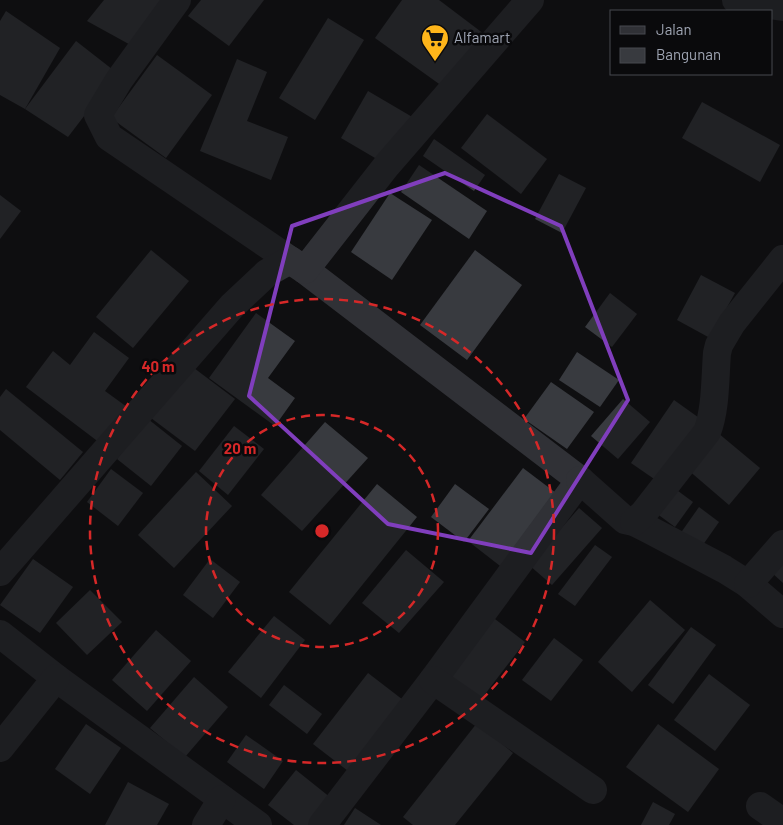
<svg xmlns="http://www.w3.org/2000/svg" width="783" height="825" viewBox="0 0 783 825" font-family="Barlow,sans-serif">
<rect width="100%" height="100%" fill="#0f0f11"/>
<!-- building -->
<g fill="#383a3f">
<polygon points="104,0 171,0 136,48 87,21"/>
<polygon points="201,0 264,0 229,46 188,16"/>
<polygon points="402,0 439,0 484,34 442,86 375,38"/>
<polygon points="6,11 60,48 25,109 0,95 0,21"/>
<polygon points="328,18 364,40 315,120 279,98"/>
<polygon points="76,41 117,73 68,137 25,109"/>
<polygon points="157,55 212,95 166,158 111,118"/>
<polygon points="237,59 267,72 247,121 288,137 271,180 200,151"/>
<polygon points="368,91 414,118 387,165 341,138"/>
<polygon points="702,102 780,145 760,182 682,138"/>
<polygon points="487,114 547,159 521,194 461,148"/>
<polygon points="434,139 485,175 474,191 423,156"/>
<polygon points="419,165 487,211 469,239 401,192"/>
<polygon points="559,174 586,188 562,233 535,219"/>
<polygon points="390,193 432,220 392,280 351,252"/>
<polygon points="0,195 21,211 0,239"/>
<polygon points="151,250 189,281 133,348 96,317"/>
<polygon points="475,250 522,285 467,360 420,325"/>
<polygon points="701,275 735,293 710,338 677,320"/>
<polygon points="610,293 637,314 612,347 585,327"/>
<polygon points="256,313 295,341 268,378 295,398 275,426 209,378"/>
<polygon points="94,332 129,358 105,391 127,407 100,443 26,387 53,351 70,365"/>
<polygon points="577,352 619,380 600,407 559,380"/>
<polygon points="186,362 235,399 195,451 147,415"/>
<polygon points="551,382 594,412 567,449 524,419"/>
<polygon points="6,389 83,452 60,480 0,430 0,397"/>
<polygon points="623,399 650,422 618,459 591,436"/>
<polygon points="674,400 702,420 660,483 631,463"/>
<polygon points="148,419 182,446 151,486 117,459"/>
<polygon points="325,422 368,458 302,531 261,495"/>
<polygon points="234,426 264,449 228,495 199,471"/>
<polygon points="718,433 760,468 729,505 687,469"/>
<polygon points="523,468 560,496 504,569 468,541"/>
<polygon points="111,469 143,493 118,526 87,502"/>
<polygon points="196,472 232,506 174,568 138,535"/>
<polygon points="377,484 417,517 330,625 289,592"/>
<polygon points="455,484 489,509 464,542 431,517"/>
<polygon points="674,488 693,502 675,527 656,513"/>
<polygon points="699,507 719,522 700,549 680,534"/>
<polygon points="579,508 602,528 552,585 529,565"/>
<polygon points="595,545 612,557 575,606 558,594"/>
<polygon points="406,550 444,582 399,633 362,603"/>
<polygon points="783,557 783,583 770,571"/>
<polygon points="33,559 73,587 40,633 0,605"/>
<polygon points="210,559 240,582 213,618 183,595"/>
<polygon points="90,590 122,622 87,655 56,623"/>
<polygon points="650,600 685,630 632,692 598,662"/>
<polygon points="274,616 305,640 261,698 228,672"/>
<polygon points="491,616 525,642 479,702 445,676"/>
<polygon points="691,627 716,645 673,704 648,685"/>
<polygon points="156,630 191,661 147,711 112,680"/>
<polygon points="554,638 583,660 551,701 522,680"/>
<polygon points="368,673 407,703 352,774 313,744"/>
<polygon points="709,674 750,705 715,751 674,720"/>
<polygon points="194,677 228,707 185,757 150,728"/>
<polygon points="284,685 322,714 307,734 269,705"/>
<polygon points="477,723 513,753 455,825 413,825 403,817"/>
<polygon points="86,724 121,748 90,794 55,769"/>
<polygon points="658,724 719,769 688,812 626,767"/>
<polygon points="246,735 283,761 264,789 227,762"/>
<polygon points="296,770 331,798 310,825 294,825 268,805"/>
<polygon points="128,782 169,804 157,825 105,825"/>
<polygon points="653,802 675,814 669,825 641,825"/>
<polygon points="355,808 381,825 344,825"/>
</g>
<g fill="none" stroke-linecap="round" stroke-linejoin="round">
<!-- minor -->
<g stroke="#303136" stroke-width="28">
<polyline points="177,0 119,80 98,115 109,137 290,260"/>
<polyline points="736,0 783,7"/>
<polyline points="305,270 580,480 433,680 322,825"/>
<polyline points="580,480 625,520 634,522 648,529 724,569 748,584 783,614"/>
<path d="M634,522L643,514L707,432C716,409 715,378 717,353L719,345L732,323L783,259"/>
<polyline points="0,572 232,306 267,273 290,260 305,270 387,165 530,0"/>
<polyline points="748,584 783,544"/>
<polyline points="0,634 56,678 258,825"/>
<polyline points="433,680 593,790"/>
<polyline points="0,748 56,678"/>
<polyline points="760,806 783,822"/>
<polyline points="206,825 222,799"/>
</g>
</g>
<!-- marked area -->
<path d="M0 0H783V825H0ZM445,173L561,226L628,400L531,553L388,524L249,396L292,226Z" fill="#0f0f11" fill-opacity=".55" fill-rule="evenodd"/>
<path fill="none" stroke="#803ebd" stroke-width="4" stroke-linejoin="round" d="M445,173L561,226L628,400L531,553L388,524L249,396L292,226Z"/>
<!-- distance rings -->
<g fill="none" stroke="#d62828" stroke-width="2.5" stroke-dasharray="9 6">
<circle cx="322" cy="531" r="116"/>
<circle cx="322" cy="531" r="232"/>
</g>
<!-- icons -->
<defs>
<g id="supermarket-pin" transform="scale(1.4375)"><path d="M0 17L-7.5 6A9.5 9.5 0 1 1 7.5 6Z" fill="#feb51a" stroke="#0a0a0c"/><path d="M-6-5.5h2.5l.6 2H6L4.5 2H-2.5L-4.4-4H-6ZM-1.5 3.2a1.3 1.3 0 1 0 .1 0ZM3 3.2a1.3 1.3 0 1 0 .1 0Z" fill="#111"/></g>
</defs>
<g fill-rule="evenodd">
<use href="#supermarket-pin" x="435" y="38"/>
</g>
<g text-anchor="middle" stroke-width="5" stroke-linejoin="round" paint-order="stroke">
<!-- poi labels -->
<g font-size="15" fill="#9fa5b3" stroke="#0a0a0c" text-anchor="start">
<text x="454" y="43">Alfamart</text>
</g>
</g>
<circle cx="322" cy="531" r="8" fill="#d62828" stroke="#0a0a0c" stroke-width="2.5"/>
<g font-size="15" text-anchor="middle" font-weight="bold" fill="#d62828" stroke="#0a0a0c" stroke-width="5" stroke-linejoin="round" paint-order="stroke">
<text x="158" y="372">40 m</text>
<text x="240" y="454">20 m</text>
</g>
<!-- legend -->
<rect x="610" y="10" width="162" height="65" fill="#0a0a0c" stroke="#46484f"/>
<rect x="620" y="26" width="25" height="8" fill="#303136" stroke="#46484f"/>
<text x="656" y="35" font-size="15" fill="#9fa5b3">Jalan</text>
<rect x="620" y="48" width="25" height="15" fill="#383a3f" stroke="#46484f"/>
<text x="656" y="60" font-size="15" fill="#9fa5b3">Bangunan</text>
</svg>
